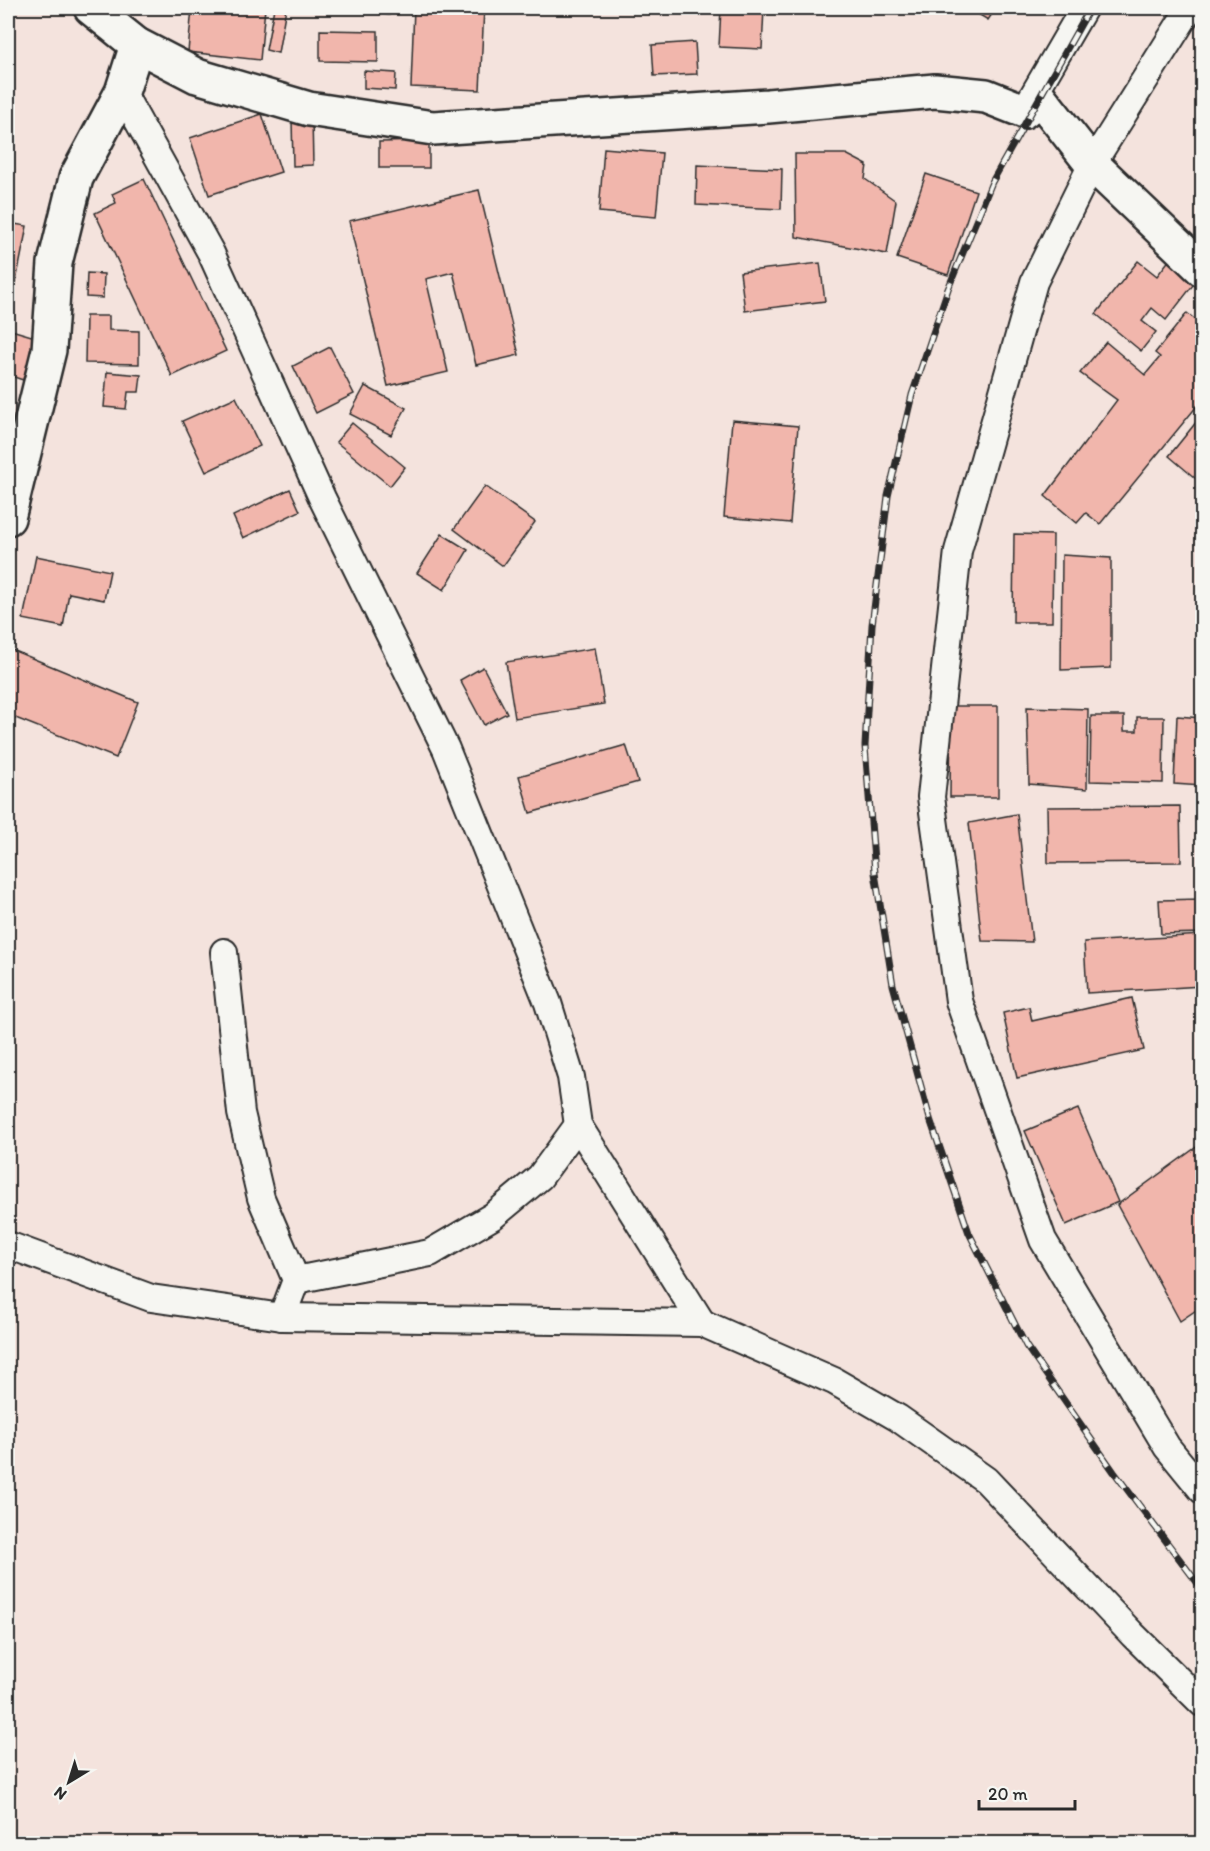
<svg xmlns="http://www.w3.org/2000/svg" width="1210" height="1851" viewBox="0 0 1210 1851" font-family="Itim,sans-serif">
<rect width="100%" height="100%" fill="#f4e3dd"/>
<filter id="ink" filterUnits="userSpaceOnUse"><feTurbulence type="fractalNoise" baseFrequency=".0167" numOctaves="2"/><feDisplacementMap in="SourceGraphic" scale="12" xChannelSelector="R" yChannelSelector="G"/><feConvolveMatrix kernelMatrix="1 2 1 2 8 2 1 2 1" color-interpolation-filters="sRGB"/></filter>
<g filter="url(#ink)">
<!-- building -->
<g fill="#f1b6ac" stroke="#2b2b2b" stroke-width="1.5">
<polygon points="192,8 265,8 260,60 188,52"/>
<polygon points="274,8 286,8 278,53 266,50"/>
<polygon points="337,8 390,8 389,15"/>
<polygon points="414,8 484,8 480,90 411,87"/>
<polygon points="721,8 764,8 762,49 719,47"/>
<polygon points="968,8 996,8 988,20"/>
<polygon points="320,30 378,31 378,62 320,61"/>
<polygon points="695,42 697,74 654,76 652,45"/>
<polygon points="364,71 396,73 395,90 364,88"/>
<polygon points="262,114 281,172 209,195 190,138"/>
<polygon points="312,118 313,165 293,166 292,119"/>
<polygon points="429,141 429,168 379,168 379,142"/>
<polygon points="604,148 662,153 656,217 599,212"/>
<polygon points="795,154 846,154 867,165 865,179 896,201 887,254 796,237"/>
<polygon points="697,165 782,169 781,209 696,205"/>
<polygon points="926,174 976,191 948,275 897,258"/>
<polygon points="144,179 226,351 172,376 95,213 116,203 112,194"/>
<polygon points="479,190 519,355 476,365 453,272 426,279 448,372 388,386 349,221"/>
<polygon points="8,223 27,226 16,282 8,281"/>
<polygon points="1170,259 1197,280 1166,320 1152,308 1142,321 1156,332 1141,351 1096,314 1138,261 1157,276"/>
<polygon points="820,263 825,301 745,311 740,272"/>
<polygon points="87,273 104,274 103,298 86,297"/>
<polygon points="1187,313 1202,325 1202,400 1100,524 1086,513 1077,523 1045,496 1117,400 1080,373 1106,342 1145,375 1160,357 1155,353"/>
<polygon points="86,316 109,316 109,330 139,331 139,364 85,363"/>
<polygon points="8,329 35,337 23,380 8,375"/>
<polygon points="330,347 354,394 316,413 293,366"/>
<polygon points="107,372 141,375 139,392 128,392 126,409 104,407"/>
<polygon points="365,386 406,408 391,435 350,414"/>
<polygon points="236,397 260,446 206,472 182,421"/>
<polygon points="1202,415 1202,484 1169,456"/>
<polygon points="732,420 798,426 790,523 724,517"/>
<polygon points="352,423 405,467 390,486 336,442"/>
<polygon points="485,486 535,522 503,566 454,529"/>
<polygon points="290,489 300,511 243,538 233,516"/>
<polygon points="442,534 468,550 444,590 417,573"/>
<polygon points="1014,534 1053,535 1052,622 1013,622"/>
<polygon points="1062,555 1111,558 1111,668 1061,670"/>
<polygon points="36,556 110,571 104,600 69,593 63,627 23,619"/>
<polygon points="595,648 604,704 515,718 506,662"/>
<polygon points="10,649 138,702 116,758 8,715 8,655"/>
<polygon points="483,667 507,713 484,725 460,680"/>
<polygon points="951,706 998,706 998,797 950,797"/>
<polygon points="1027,707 1088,709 1087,789 1029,784"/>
<polygon points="1091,716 1124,716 1124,731 1137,731 1137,717 1164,717 1163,783 1090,781"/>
<polygon points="1177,716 1202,718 1202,786 1174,784"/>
<polygon points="626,745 638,782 530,813 519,776"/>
<polygon points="1180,806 1181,862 1048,863 1047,807"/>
<polygon points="1017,814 1032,942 982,941 969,823"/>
<polygon points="1202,899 1202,933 1161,934 1159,900"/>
<polygon points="1202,935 1202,986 1087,993 1084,942"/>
<polygon points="1132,998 1144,1050 1017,1078 1003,1013 1029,1007 1032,1021"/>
<polygon points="1078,1109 1118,1202 1066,1225 1025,1131"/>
<polygon points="1202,1143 1202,1306 1180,1321 1117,1205"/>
</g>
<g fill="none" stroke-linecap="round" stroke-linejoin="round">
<!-- minor casing -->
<g stroke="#2b2b2b" stroke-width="30">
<g id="minor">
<polyline points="1190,8 1092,164 1034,282 958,551 931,797 959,1001 1043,1240 1167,1447 1202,1490"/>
<polyline points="122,92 211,253 323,500 446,749 548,1003 571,1077 578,1125 702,1323"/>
<polyline points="1024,111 1084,8"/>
<polyline points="224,952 241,1113 261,1198 296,1280"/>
<polyline points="8,1245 151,1298 282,1317 702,1323 834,1381 898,1418 986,1480 1133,1635 1202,1703"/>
<polyline points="282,1317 296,1280 430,1253 493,1216 540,1177 578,1125"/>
</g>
</g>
<!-- tertiary casing -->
<g stroke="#2b2b2b" stroke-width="38">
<g id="tertiary">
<polyline points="91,8 137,45 197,76 309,109 433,128 768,106 935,91 986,96 1024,111 1040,98 1092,164 1202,269"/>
<polyline points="8,518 49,350 55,263 76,178 122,92 137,45"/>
</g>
</g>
<!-- minor -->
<use href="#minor" stroke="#f6f6f2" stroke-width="26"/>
<!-- tertiary -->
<use href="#tertiary" stroke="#f6f6f2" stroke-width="33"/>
<!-- rail casing -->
<g stroke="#2b2b2b" stroke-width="7">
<polyline id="rail" points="1090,8 992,182 948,289 912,395 888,496 872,625 865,746 875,873 893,985 930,1119 969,1233 1026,1346 1114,1472 1202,1589"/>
</g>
<!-- rail -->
<use href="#rail" stroke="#f6f6f2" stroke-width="4.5" stroke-dasharray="14" stroke-linecap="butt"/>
</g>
</g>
<!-- margin -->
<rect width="1210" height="1851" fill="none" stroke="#f6f6f2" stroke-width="30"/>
<rect x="15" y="15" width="1180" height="1821" fill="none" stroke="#2b2b2b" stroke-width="2" filter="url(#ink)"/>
<!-- north arrow -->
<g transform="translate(69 1782) rotate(218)" stroke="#f6f6f2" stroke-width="4.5" paint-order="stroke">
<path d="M0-4.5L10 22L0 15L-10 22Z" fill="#2b2b2b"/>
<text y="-9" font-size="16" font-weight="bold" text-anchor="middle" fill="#2b2b2b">N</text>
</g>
<!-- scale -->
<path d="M979 1800v9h96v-9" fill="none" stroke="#2b2b2b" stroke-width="3"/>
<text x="988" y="1800" font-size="18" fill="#2b2b2b" stroke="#f6f6f2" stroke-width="4.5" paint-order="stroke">20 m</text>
</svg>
